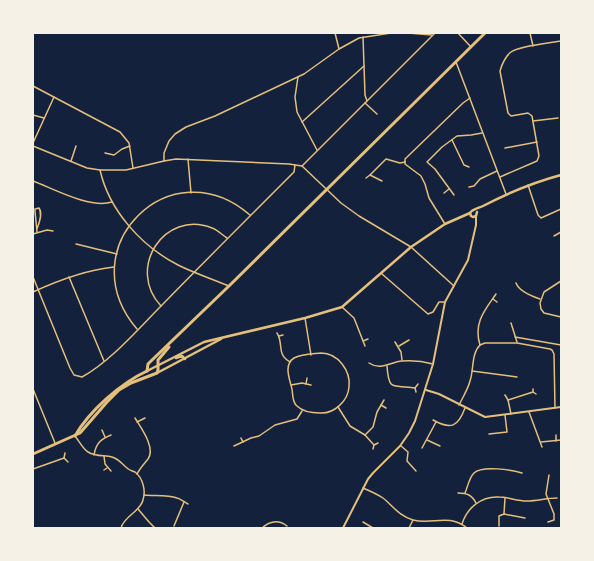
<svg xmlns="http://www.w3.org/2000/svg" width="594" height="561" viewBox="0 0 594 561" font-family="Quicksand,sans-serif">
<rect width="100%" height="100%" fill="#14213d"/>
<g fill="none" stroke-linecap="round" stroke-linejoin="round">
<!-- minor -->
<g stroke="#e5c07b" stroke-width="1.5">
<polyline points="335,33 339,49"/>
<polyline points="408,33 432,35"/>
<polyline points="458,33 471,47"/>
<polyline points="530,33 533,46"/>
<polyline points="363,37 365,95 367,101"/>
<polyline points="456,62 506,194"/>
<polyline points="298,77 295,97 297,112 317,150"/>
<polyline points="33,86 120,132 129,143 133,168"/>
<polyline points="365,103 377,114"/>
<polyline points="33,115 44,118"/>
<polyline points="533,121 558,118"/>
<polyline points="302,122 364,66"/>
<polyline points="452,140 464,165 469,167"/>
<polyline points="33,143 54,97"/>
<polyline points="33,146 87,168 100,170 126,170 164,161 176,159 289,164 302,166 341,203 359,216 411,247 454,286"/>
<polyline points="505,148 537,142"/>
<polyline points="105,153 114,155 122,149 130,146"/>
<polyline points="188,159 191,193"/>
<polyline points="71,161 76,146"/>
<polyline points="164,161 164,153 169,141 175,134 186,127 215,116 304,74 339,49 359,38 391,33"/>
<polyline points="302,166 435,33"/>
<path d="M100,170C109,210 141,246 178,265C194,273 212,279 229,286"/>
<path d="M500,177L537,161L539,156L532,116L528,113L511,116L508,113L500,71C502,64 506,56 511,52C519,46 550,43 561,41"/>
<polyline points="366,178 370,175"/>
<path d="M33,181C54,189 90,209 112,202"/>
<polyline points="382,181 370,175 386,159 400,163 405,162"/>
<polyline points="528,185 538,215 541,218 561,209"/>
<polyline points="469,187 474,186 480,179 497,171"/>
<polyline points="444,193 449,189"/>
<polyline points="454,195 435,169 427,162 442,147 457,136 471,135 482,133"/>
<polyline points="445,224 429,198 425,184 421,176 405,164 405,159 463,103 470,98"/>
<path d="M37,229C39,223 43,214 39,208L35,209V211L37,232"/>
<polyline points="33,234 47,230 53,231"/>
<polyline points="554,236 561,232"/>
<polyline points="76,244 117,254"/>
<polyline points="382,274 428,314 433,312 439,302 444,302"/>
<path d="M33,277L70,368L74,375L82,377C111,361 139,328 163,304C206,260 250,216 294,172L295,165"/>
<polyline points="69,277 104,361"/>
<polyline points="561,281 544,292 540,303 541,309 544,313 561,317"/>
<path d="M516,283C519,291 531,296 540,299"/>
<path d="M33,292C59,280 86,270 114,267"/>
<polyline points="493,299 497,302"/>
<path d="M161,306C126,269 164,209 212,228C218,230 222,235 227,238"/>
<polyline points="342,307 354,318 365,346"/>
<polyline points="305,318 311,355"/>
<polyline points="511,323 517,342"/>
<path d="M137,329C68,248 171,146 250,215"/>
<path d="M277,333C284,344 276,354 290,362"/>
<polyline points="279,336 283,335"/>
<polyline points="515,337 561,345"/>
<polyline points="363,341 368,339"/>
<polyline points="395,342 401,352 402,360"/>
<polyline points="480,345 485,343 517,343 550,349 552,350 554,354 555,408"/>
<path d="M480,345C473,323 485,310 496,294"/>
<polyline points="399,346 409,340"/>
<path d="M321,353C338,353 351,371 349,387C348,401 334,414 320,413C313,413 303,412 297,406C292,402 293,395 292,389C290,380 283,365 294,358C302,354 313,354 321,353Z"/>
<path d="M369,363C381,371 390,362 402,361C413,360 422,361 433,364"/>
<path d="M387,366C389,393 393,384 415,388"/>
<polyline points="472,371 517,377"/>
<polyline points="306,384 307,378"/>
<polyline points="291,385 302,383 311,385"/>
<polyline points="33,389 55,443"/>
<polyline points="533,389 533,392 536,394"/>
<polyline points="416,392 415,388 418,384"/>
<polyline points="505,395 508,400 511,414"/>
<polyline points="508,400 533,392"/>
<polyline points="381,405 386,408"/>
<path d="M459,405C463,397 468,389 470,381C474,370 471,354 480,345"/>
<polyline points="338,407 350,426 365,435 374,445"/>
<polyline points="529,412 542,447"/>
<path d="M135,418C141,428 156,448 148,459C144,464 140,468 137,474"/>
<path d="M433,420C451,430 458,427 465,408"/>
<polyline points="137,422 145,418"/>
<polyline points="102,430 105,437"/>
<polyline points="489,434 507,432 505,415"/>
<polyline points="365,435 373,427 377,412 384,400"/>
<polyline points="556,435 556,441"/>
<path d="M75,436C79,441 83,449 88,452C96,457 105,455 112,457C119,459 122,464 127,468C129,470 132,471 135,472C143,478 146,491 143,500C140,512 124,516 121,528"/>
<polyline points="241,438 243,442"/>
<polyline points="427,440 440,446"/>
<polyline points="541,442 561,440"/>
<polyline points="234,446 251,438 259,436 275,425 297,419 302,411"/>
<polyline points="401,446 408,452 407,461 416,471"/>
<polyline points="422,448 436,422"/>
<polyline points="373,449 374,445 378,443"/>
<polyline points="65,453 64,458 68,462"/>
<path d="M94,455C96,443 101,439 111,435"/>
<polyline points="104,456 105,464 111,471"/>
<polyline points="33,469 64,458"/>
<polyline points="104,470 107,468"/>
<path d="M363,488C370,491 377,494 383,498C393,506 399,516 413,520C433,525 448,513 467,528"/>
<path d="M458,493C467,493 472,495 476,503"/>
<path d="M465,493C468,486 469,478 474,473C482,465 512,470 522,473"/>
<path d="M144,495C154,496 168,495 177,498C181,499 184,502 188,504"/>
<polyline points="505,498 504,514 525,518"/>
<polyline points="138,509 149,522 155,528"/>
<polyline points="363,522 373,528"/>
<polyline points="548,522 554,520 554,514 546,494 549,475"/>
<path d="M462,524C467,508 481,496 499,497C508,497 517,501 527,501C537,501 547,498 557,498"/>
<polyline points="174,526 184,502"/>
<polyline points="499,526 499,516 504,514"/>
<path d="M262,528C270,521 278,519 287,526"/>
<polyline points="409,528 413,520"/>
</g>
<!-- tertiary -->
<g stroke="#e5c07b" stroke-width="2">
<polyline points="426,390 439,394 485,417 561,407"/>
<polyline points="343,528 368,479 373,473 400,446 409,433 415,421 433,364 445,302 468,260 476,225 476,216"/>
</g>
<!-- secondary -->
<g stroke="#e5c07b" stroke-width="2.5">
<polyline points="470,213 471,216 473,217 476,216 477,212"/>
<polyline points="176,358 182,356 185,359"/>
<path d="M147,371L204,342L305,318L342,307L411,247L445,224L470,213C472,209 479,208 483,206C510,192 531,183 561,175"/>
<polyline points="157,373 221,339"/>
</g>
<!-- primary -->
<g stroke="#e5c07b" stroke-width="3">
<polyline points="147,371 148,364 151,361 229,286 485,33"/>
<path d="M75,436C89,411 121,383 147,371"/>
<polyline points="33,454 80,433 107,402 119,390 131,383 157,373 158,370 158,360 169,347"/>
</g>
</g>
<!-- border -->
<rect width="594" height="561" fill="none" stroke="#f6f1e7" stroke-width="68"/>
</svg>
